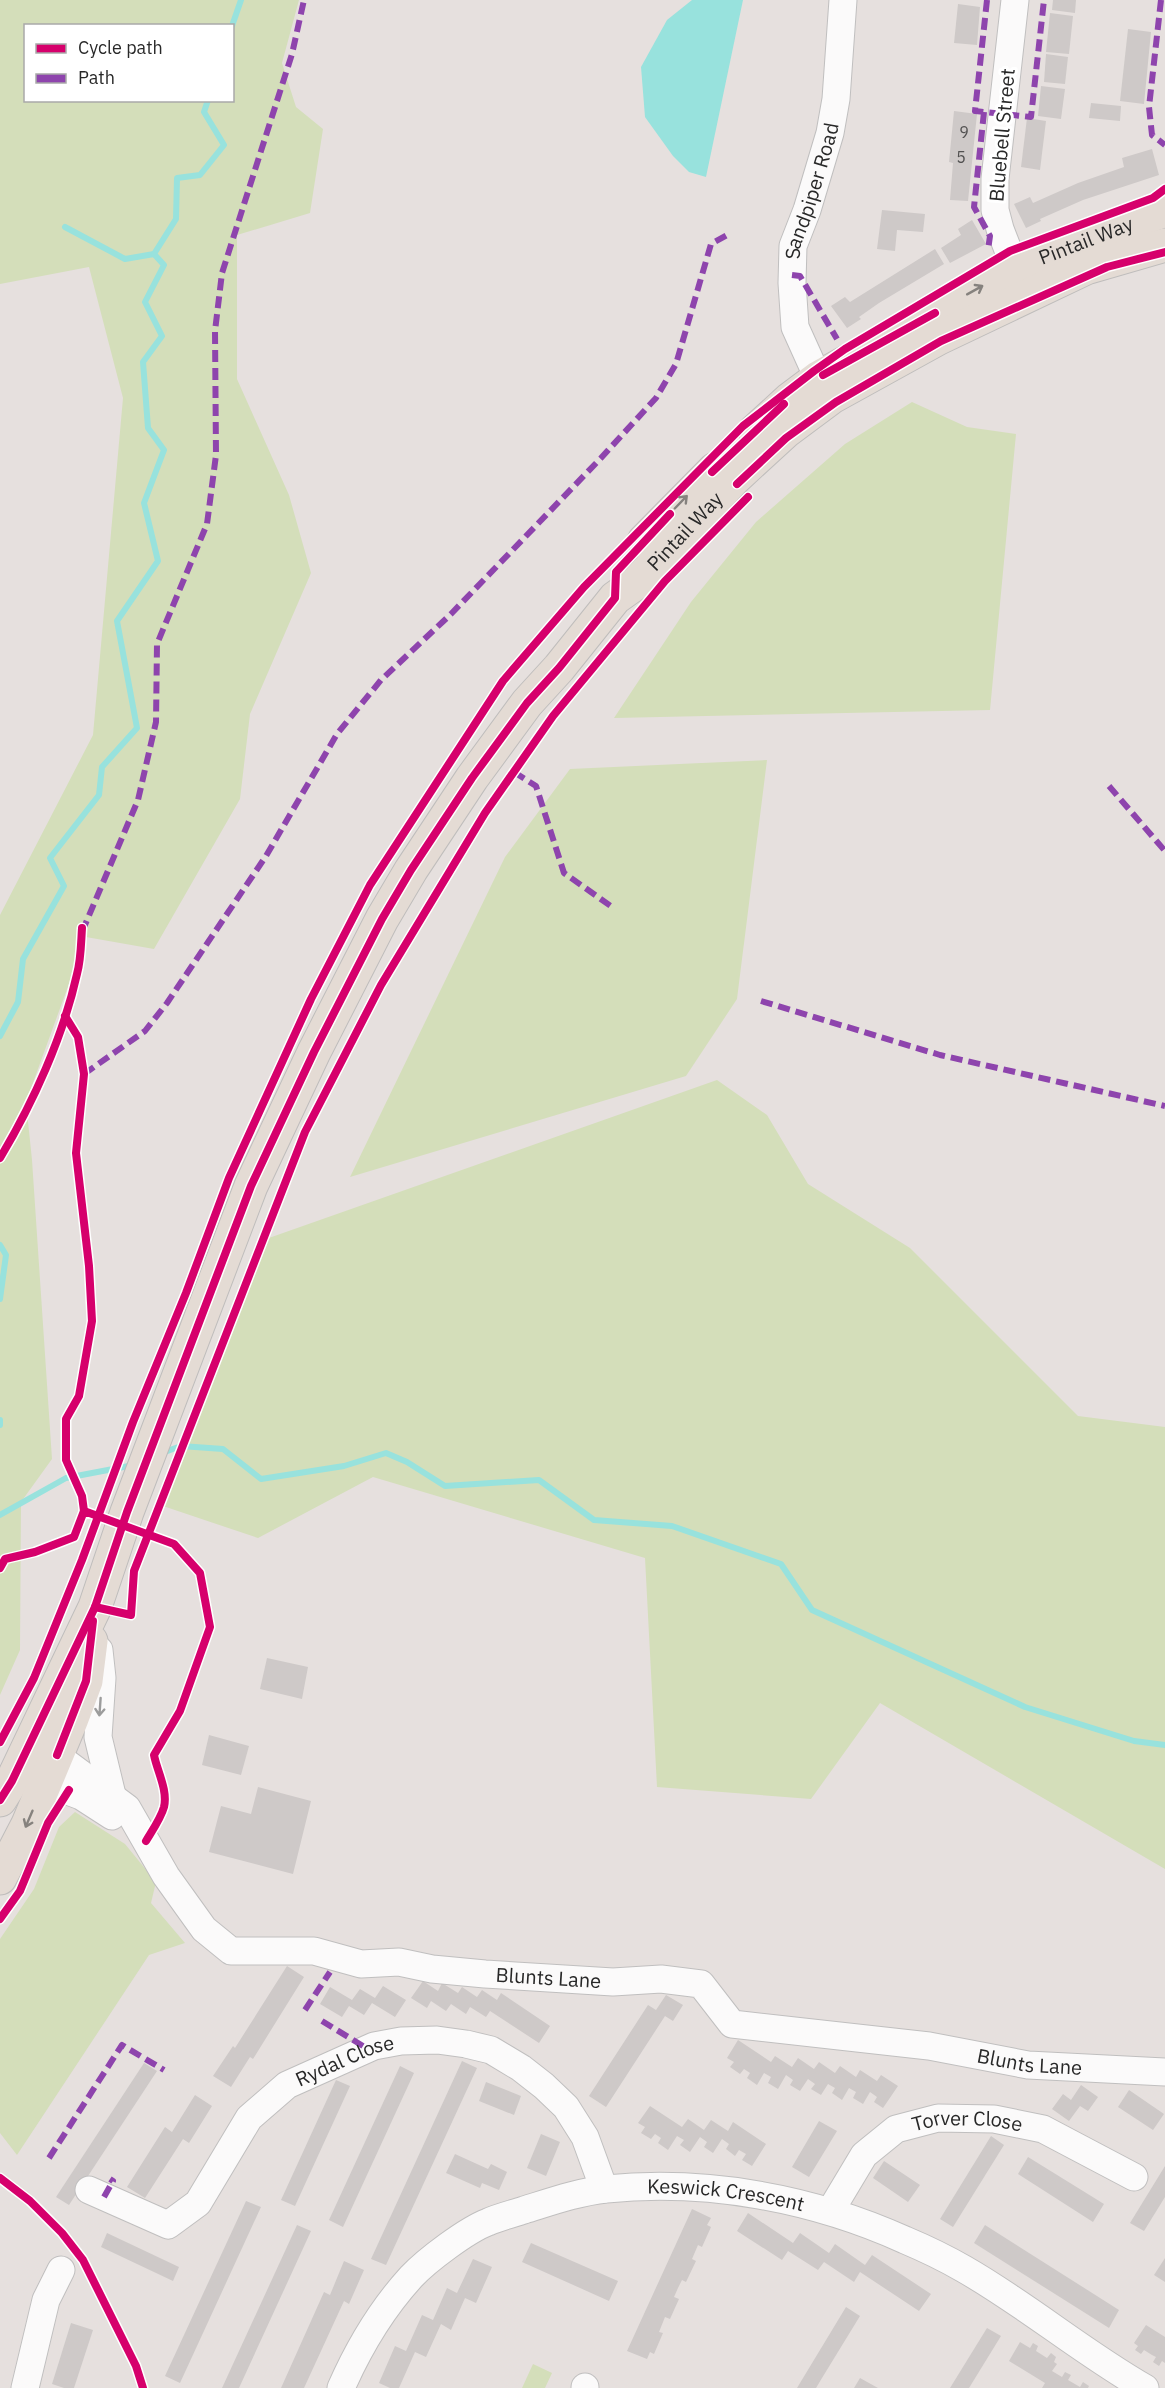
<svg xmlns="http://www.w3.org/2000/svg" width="1165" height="2388" viewBox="0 0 1165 2388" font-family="'IBM Plex Sans',sans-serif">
<rect width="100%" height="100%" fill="#e6e0de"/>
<!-- green -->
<g fill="#d4deba" fill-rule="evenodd">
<path d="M0,0H299L282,63L296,107L323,129L310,213L237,235V379L289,495L311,573L250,714L240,799L154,949L86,937L26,1102L32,1160L52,1459L21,1502L20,1650L0,1695V915L93,735L123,398L89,267L0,284ZM26,26H232V100H26Z"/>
<polygon points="912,402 967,427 1016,434 990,710 614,718 691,602 756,522 845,444"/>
<polygon points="767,760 737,999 686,1076 350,1177 505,857 570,769"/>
<polygon points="717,1080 767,1115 808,1184 910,1248 1078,1416 1165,1427 1165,1869 880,1703 811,1799 657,1787 645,1558 373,1477 258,1538 160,1505 266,1239"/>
<polygon points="75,1812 125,1844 156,1882 151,1903 185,1943 149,1955 17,2155 0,2133 0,1939 34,1889 59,1827"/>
<polygon points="533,2364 552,2373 545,2388 522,2388"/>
</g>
<!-- water -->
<polygon fill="#98e2dd" points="692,0 743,0 706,177 689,172 673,156 645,117 641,67 667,20"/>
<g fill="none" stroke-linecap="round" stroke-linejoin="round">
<!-- stream -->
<g stroke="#98e2dd" stroke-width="6">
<polyline points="232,26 241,0"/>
<polyline points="65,227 125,259 154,254"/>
<polyline points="0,1036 18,1002 23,959 64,886 50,858 99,795 102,767 137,728 117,621 158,561 144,503 164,450 148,428 143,362 162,336 145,302 164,265 154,254 176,219 177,178 200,175 224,145 204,112 208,100"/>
<polyline points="0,1245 6,1255 0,1299"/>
<polyline points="0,1420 0,1425"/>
<polyline points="162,1453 181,1446 223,1449 261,1479 344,1466 386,1453 407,1462 445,1486 539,1480 594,1520 672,1526 781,1564 812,1610 1025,1707 1134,1741 1165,1745"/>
<polyline points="0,1515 66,1478 134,1465"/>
</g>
</g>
<!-- building -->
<g fill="#cec9c8">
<polygon points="1053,0 1076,0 1075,13 1052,10"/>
<polygon points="958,4 980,7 977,45 954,43"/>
<polygon points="1050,13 1073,16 1069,54 1046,52"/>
<polygon points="1128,29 1151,32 1144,104 1120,101"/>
<polygon points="1046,54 1068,57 1065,84 1044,82"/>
<polygon points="1041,86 1065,89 1061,119 1038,116"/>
<polygon points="1091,103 1121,106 1120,121 1089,118"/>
<polygon points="954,111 977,114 968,201 950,200 953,163 949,162"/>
<polygon points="1027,118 1046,121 1040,170 1021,167"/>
<polygon points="1152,149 1159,175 1083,200 1040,219 1041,221 1026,228 1014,204 1030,197 1033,203 1078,183 1124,167 1122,158"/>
<polygon points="882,210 925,214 923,232 897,230 895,251 877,249"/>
<polygon points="972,220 986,244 950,263 941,248 961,235 958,229"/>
<polygon points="935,249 944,264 879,303 859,317 861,319 847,328 831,306 845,297 850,302"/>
<polygon points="267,1658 308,1667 302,1699 260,1689"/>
<polygon points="209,1735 249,1746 241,1775 202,1765"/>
<polygon points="258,1787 311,1801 293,1874 209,1852 221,1806 251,1814"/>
<polygon points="287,1966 304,1977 253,2059 250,2057 231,2087 213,2076 233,2046 235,2048"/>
<polygon points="423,1981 438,1991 442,1983 458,1993 462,1987 477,1997 482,1990 497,2000 501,1993 550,2026 539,2043 490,2011 486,2017 470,2007 466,2014 451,2004 446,2011 431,2001 427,2008 411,1998"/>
<polygon points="383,1986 406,2000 395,2017 372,2003 364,2015 349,2006 342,2017 320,2004 330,1987 352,2000 360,1989 375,1998"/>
<polygon points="666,1995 683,2005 673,2021 665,2016 606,2107 589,2096 648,2005 656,2010"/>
<polygon points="738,2040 771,2062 775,2056 792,2067 798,2058 814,2069 819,2062 835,2073 840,2066 856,2077 860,2070 877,2081 881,2075 898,2086 883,2108 874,2102 877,2097 870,2092 863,2104 853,2098 856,2092 849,2088 842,2100 832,2093 835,2088 828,2084 821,2095 811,2089 815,2084 808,2079 800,2091 790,2085 793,2080 786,2075 778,2089 768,2083 771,2077 764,2073 757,2085 747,2078 750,2073 744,2069 740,2074 730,2067 734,2062 727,2058"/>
<polygon points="462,2061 477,2068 386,2265 371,2259"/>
<polygon points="144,2063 157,2071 69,2205 56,2197"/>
<polygon points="400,2066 414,2073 343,2227 329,2220"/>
<polygon points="336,2080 350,2086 295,2206 281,2200"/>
<polygon points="486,2082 521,2096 514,2115 479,2101"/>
<polygon points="1081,2085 1098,2097 1088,2111 1080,2106 1069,2121 1052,2109 1063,2094 1071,2100"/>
<polygon points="1129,2090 1164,2114 1153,2130 1118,2107"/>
<polygon points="195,2095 212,2106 189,2143 183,2139 145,2198 127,2187 165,2127 172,2132"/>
<polygon points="650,2106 682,2127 688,2119 704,2130 711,2120 728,2131 733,2122 766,2144 752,2166 742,2160 746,2154 739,2150 735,2156 726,2149 729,2144 722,2139 713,2153 704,2147 707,2142 700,2137 690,2152 680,2145 684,2140 677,2136 668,2150 658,2143 661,2138 655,2134 651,2139 641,2133 645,2127 638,2123"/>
<polygon points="819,2121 837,2131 809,2177 792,2167"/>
<polygon points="541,2134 560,2142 546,2176 527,2168"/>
<polygon points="991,2136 1004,2145 953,2227 940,2219"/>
<polygon points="455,2154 488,2169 491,2164 507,2172 499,2190 482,2183 480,2188 446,2173"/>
<polygon points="1028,2157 1104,2204 1093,2222 1018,2174"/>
<polygon points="884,2161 920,2185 908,2202 873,2178"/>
<polygon points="1165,2166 1165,2197 1144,2231 1130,2223"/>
<polygon points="246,2201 261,2207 180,2383 165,2376"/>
<polygon points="692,2209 711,2218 707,2225 711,2227 702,2247 698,2245 692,2259 696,2261 686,2282 682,2280 678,2288 674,2297 679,2299 670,2319 665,2317 659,2332 663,2333 654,2354 650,2352 647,2359 627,2351"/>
<polygon points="748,2213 793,2243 800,2233 829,2253 835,2244 865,2265 872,2255 931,2294 919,2311 860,2272 854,2282 824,2262 818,2270 788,2251 782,2260 737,2231"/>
<polygon points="297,2225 311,2231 289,2279 239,2388 222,2388"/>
<polygon points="985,2225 1119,2310 1109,2328 974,2243"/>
<polygon points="107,2233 179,2267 173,2281 101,2247"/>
<polygon points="531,2243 618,2281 609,2301 522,2262"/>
<polygon points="1165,2258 1165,2282 1154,2275"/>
<polygon points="473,2259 492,2267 476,2303 465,2298 451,2330 441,2324 426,2357 415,2352 399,2388 390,2388 379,2383 395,2346 406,2351 422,2315 433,2320 447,2288 457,2293"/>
<polygon points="344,2261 364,2270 349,2304 344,2301 304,2388 281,2388 324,2292 330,2295"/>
<polygon points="846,2307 860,2316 822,2378 816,2388 797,2388"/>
<polygon points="71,2323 93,2330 74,2388 64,2388 52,2384"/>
<polygon points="1146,2325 1165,2337 1165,2363 1162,2361 1159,2366 1153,2362 1156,2357 1152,2355 1144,2350 1141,2354 1135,2350 1138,2346 1134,2343"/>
<polygon points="987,2328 1001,2336 969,2388 950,2388"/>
<polygon points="1020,2342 1030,2348 1033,2343 1038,2346 1036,2351 1047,2358 1051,2353 1056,2357 1054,2362 1057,2364 1052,2371 1062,2377 1065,2372 1071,2375 1068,2380 1080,2387 1083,2382 1089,2386 1088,2388 1042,2388 1045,2383 1009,2361"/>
<polygon points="860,2378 878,2388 854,2388"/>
</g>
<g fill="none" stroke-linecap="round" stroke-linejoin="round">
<!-- minor casing -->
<g stroke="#c0bfbf" stroke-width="29">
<g id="minor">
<polyline points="1015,0 995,179 995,210 1000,229 1015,268"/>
<path id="s1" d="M818,378L795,327L792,283L793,246L807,210L830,133L836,99L843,0"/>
<polyline points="99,1650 102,1678 98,1737 112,1795"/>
<path id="s2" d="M41,1762L53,1753L127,1808L166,1876L204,1929L231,1951H314L361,1964L399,1962L432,1969L485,1974L613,1982L661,1979L701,1984L732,2024L929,2046L1028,2065L1165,2072"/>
<polyline points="44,1782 81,1796 112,1816"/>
<path id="s3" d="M89,2190L168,2225L198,2203L249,2118L287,2085L374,2046L401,2041L437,2040L466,2044L491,2050L521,2068L544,2086L566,2107L585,2137L604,2189"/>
<path id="s4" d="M831,2210L864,2155L896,2129L938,2118L994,2119L1043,2129L1134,2177"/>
<polyline points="25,2388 46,2300 61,2270"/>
<path id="s5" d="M341,2388C359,2347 381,2310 411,2277C427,2260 467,2230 488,2222C499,2217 512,2214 524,2210C550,2202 578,2192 606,2189C707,2179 812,2198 905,2240C924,2248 945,2258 964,2269C1027,2305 1082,2352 1145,2388"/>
<polyline points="585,2388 585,2387"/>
</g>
</g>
<!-- major casing -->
<g stroke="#bfbdbc" stroke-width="35">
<g id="major">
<path id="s6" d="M755,431L790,399L818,378L1015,268L1165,210"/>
<polyline points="644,541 715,469"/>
<path id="s7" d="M0,1800L12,1781L95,1607L127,1512L251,1186L314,1052L382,919L411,870L472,778L527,703L559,668L615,598L636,583L735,478L785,432L832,397L939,338L1086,268L1165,245"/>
<polyline points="0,1878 28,1824 71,1721 86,1681 91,1641"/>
</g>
</g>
<!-- minor -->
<use href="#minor" stroke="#fbfafa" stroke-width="27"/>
<!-- major -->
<use href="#major" stroke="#e4dbd4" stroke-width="33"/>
<!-- quiet -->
<g stroke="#8e44ad" stroke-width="6" stroke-dasharray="12 6" stroke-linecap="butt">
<polyline points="987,0 975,111 1031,117 1044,0"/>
<polyline points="1161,0 1149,107 1152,135 1165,145"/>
<polyline points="984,112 974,207 990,236 988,250"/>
<polyline points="792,275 800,276 837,339"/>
<polyline points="514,772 536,786 564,873 615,909"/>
<polyline points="1109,786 1165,851"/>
<polyline points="82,932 138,800 156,722 157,644 207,524 216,455 215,331 222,273 292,54 304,0"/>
<polyline points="761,1001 940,1055 1165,1106"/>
<polyline points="84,1074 145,1031 167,1003 266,856 337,734 381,680 451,614 601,458 656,398 676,364 711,244 727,235"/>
<polyline points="305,2010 330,1972"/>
<polyline points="322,2021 368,2049"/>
<polyline points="49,2158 122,2045 164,2070"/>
<polyline points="104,2197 113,2181 110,2179"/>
</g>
<!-- cycleway casing -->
<g stroke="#fff" stroke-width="11">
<g id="cycleway">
<polyline points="823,375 935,313"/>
<polyline points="712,472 784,404"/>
<polyline points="737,484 786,438 836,402 941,341 1107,267 1165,252"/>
<polyline points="65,1016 78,1037 84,1074 76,1153 89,1266 92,1321 79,1396 66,1419 66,1460 82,1496 84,1511"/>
<path d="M0,1158C33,1103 63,1037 77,974C81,960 81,943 82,928"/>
<path d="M0,1568L5,1559L35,1552L74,1537L84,1511L174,1544L200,1573L210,1627L180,1711L154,1755C157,1771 168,1790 164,1807C161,1818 152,1831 146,1841"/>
<polyline points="95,1607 131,1615 134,1571 305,1132 381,985 485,813 553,716 665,581 748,497"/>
<polyline points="0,1742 34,1678 82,1560 133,1422 186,1293 229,1178 311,999 370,885 503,681 584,587 743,426 814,371 845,349 1010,251 1153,198 1165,189"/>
<polyline points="57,1755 86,1681 93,1621"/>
<polyline points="0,1800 12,1781 95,1607 127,1512 251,1186 314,1052 382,919 411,870 472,778 527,703 559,668 615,598 616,572 670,514"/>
<polyline points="0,1919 20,1891 48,1823 69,1790"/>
<polyline points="0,2178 30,2201 62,2233 83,2260 136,2366 143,2388"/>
</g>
</g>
<!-- cycleway -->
<use href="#cycleway" stroke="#d6006c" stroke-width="8"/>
</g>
<!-- one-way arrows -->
<defs><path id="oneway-shaft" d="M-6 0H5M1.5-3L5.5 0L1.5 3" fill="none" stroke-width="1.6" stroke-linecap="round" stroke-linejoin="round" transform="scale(1.5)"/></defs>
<g stroke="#86827e">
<use href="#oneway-shaft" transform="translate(975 290) rotate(-29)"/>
<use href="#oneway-shaft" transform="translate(681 502) rotate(-46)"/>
<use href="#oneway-shaft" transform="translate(29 1819) rotate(113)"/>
</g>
<use stroke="#9c9c9c" href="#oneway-shaft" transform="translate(100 1707) rotate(94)"/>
<g text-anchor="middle" stroke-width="6" stroke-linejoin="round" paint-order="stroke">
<!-- number labels -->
<g font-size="16" fill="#525151">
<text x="964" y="138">9</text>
<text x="961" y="163">5</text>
</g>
<!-- street labels -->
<g font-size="20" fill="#282828" stroke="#fff">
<text transform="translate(1002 135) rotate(-85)" y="7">Bluebell Street</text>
<text dy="7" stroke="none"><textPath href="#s1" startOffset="195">Sandpiper Road</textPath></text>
<text dy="7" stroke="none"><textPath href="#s6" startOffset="384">Pintail Way</textPath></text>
<text dy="7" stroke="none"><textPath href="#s7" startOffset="1456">Pintail Way</textPath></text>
<text dy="7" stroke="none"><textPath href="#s2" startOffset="606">Blunts Lane</textPath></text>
<text dy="7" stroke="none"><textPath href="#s2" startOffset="1110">Blunts Lane</textPath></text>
<text dy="7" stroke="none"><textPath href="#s3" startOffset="336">Rydal Close</textPath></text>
<text dy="7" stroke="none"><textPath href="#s4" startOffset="178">Torver Close</textPath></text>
<text dy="7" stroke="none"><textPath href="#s5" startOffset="470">Keswick Crescent</textPath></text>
</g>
</g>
<!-- legend -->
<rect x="24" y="24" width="210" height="78" fill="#ffffff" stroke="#a9a9a9" stroke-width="1.5"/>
<rect x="36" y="44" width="30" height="9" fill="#d6006c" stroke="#a9a9a9" stroke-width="1.5"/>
<text x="78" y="54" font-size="18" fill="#282828">Cycle path</text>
<rect x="36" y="74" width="30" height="9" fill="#8e44ad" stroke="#a9a9a9" stroke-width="1.5"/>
<text x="78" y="84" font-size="18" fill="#282828">Path</text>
</svg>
